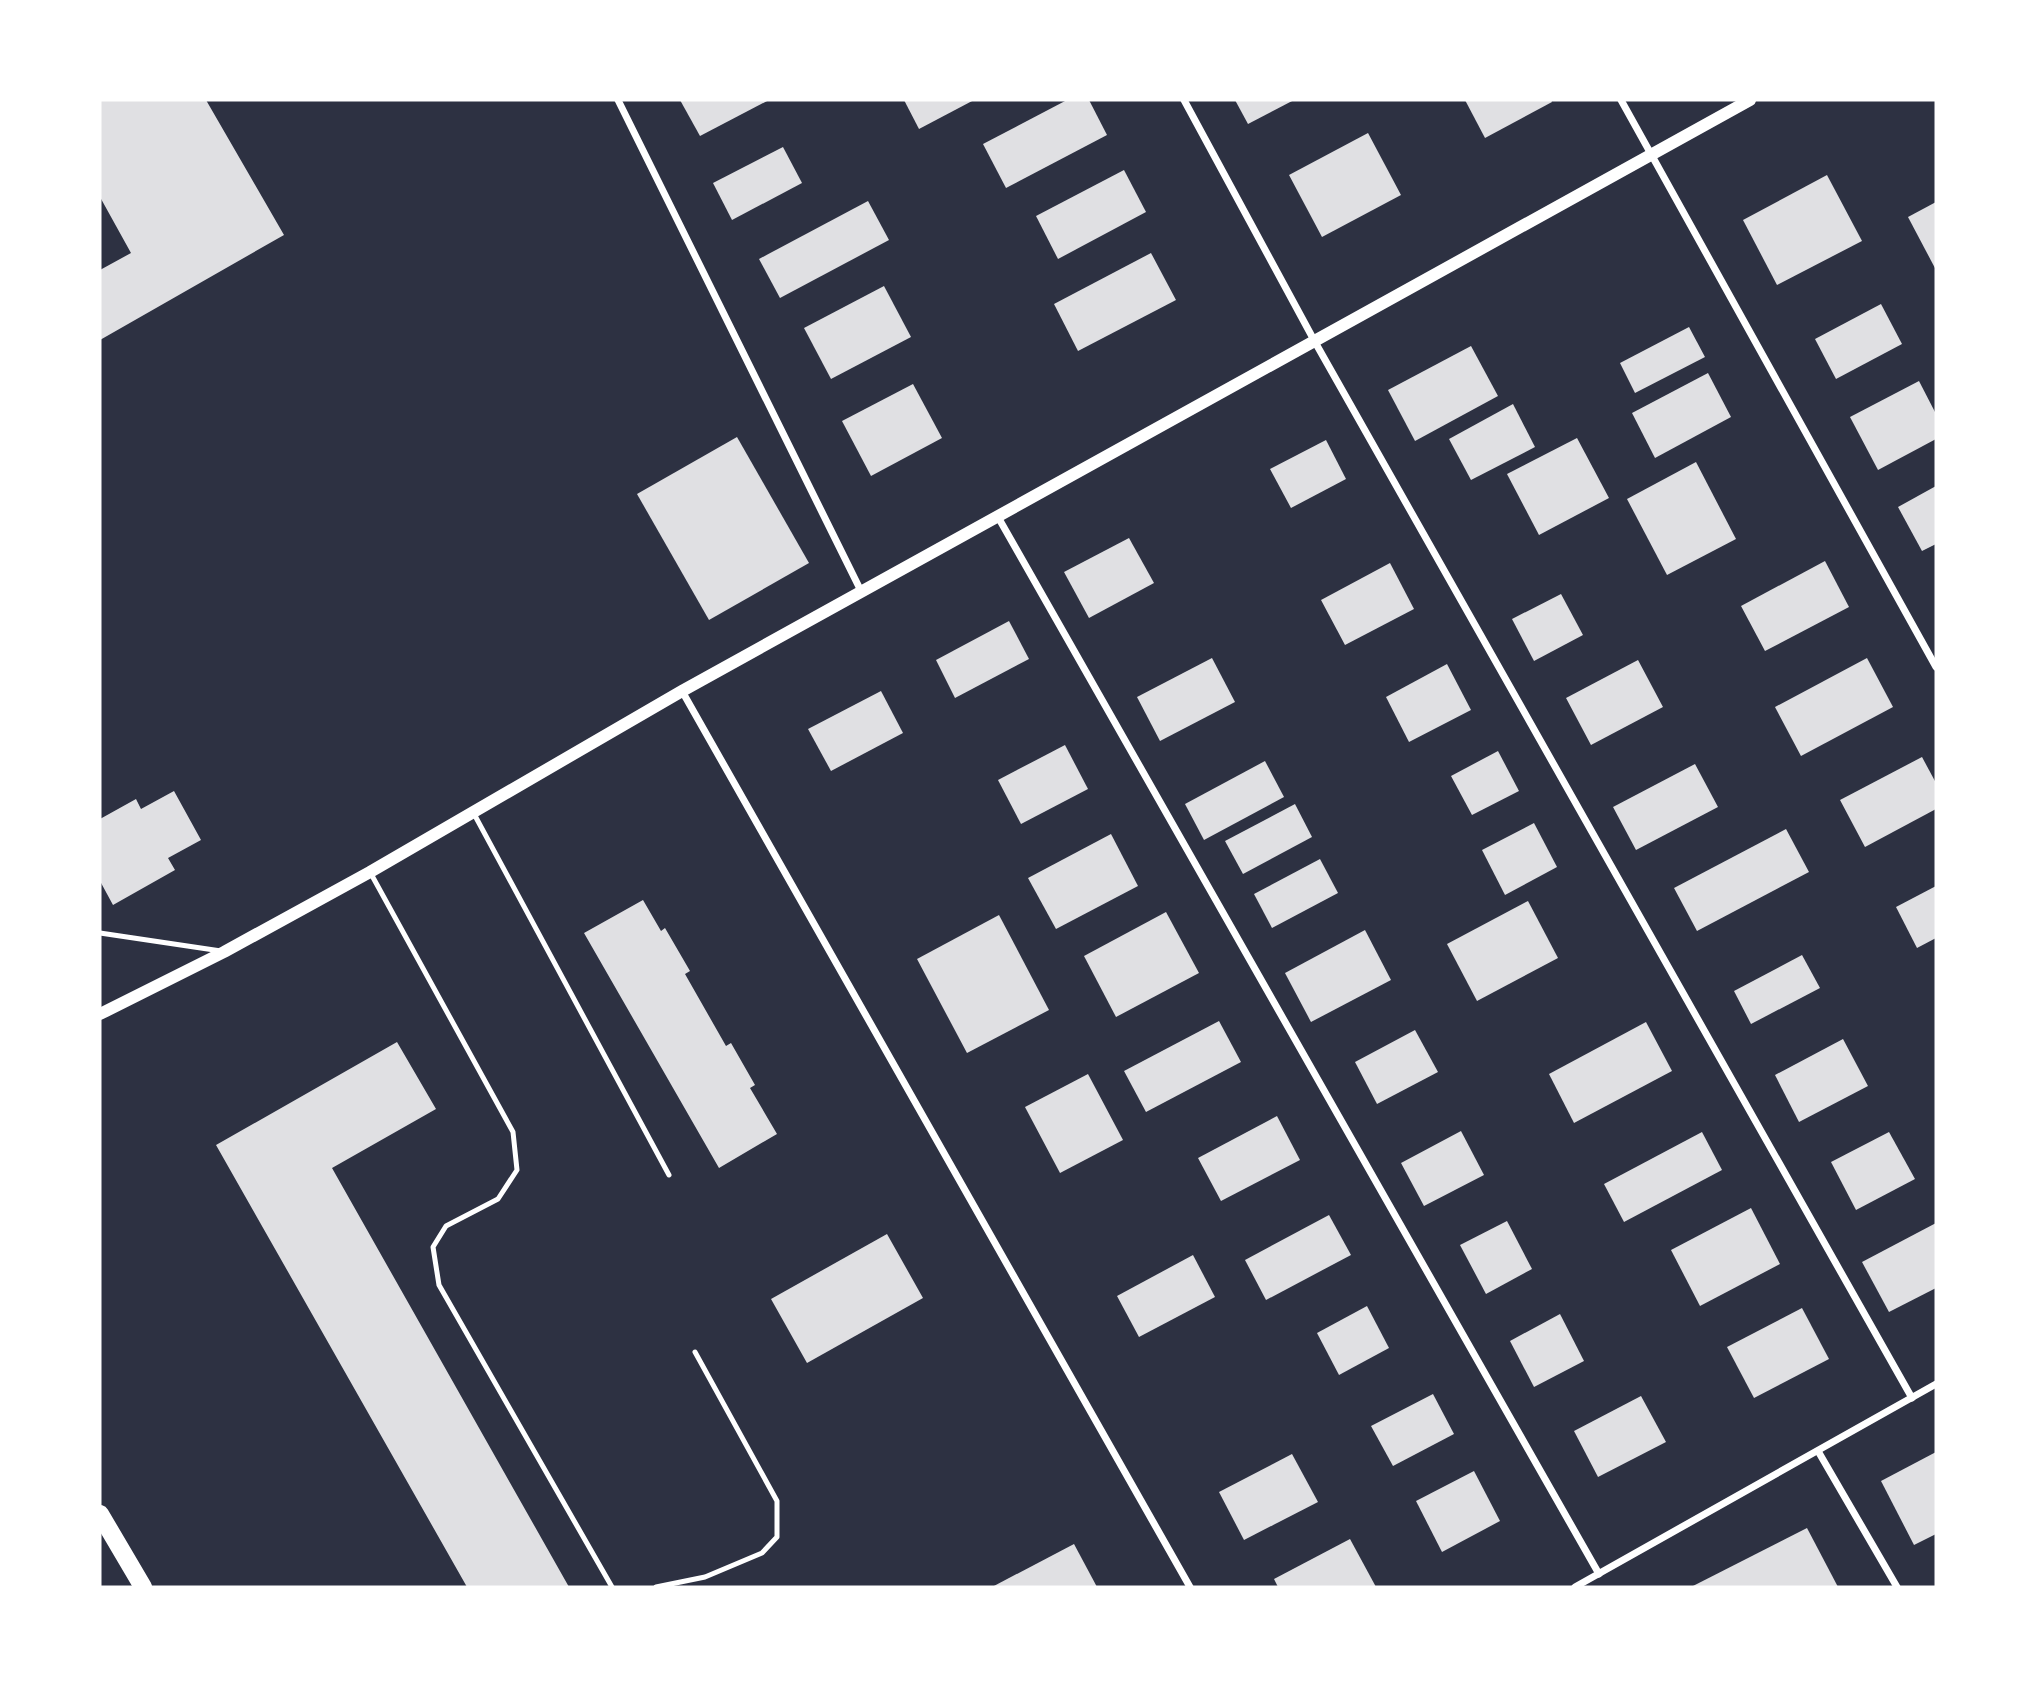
<svg xmlns="http://www.w3.org/2000/svg" width="2036" height="1687" viewBox="0 0 2036 1687" font-family="'Source Sans 3',sans-serif">
<rect width="100%" height="100%" fill="#2d3142"/>
<!-- building -->
<g fill="#e0e0e3">
<polygon points="100,100 206,100 284,235 100,340 100,270 131,253 100,197"/>
<polygon points="680,100 769,100 700,136"/>
<polygon points="904,100 974,100 919,129"/>
<polygon points="1067,100 1089,100 1107,135 1006,188 983,144"/>
<polygon points="1235,100 1294,100 1248,124"/>
<polygon points="1465,100 1551,100 1552,102 1485,138"/>
<polygon points="1368,133 1401,195 1322,237 1289,175"/>
<polygon points="783,147 802,183 732,220 713,183"/>
<polygon points="1124,170 1146,212 1058,259 1036,216"/>
<polygon points="1827,175 1862,241 1777,285 1743,220"/>
<polygon points="868,201 889,240 780,298 759,259"/>
<polygon points="1936,202 1936,270 1908,217"/>
<polygon points="1151,253 1176,300 1078,351 1054,304"/>
<polygon points="884,286 911,337 831,379 804,328"/>
<polygon points="1881,304 1902,344 1836,379 1815,339"/>
<polygon points="1689,327 1705,357 1635,393 1620,363"/>
<polygon points="1471,346 1498,396 1415,441 1388,390"/>
<polygon points="1708,373 1731,417 1655,458 1632,413"/>
<polygon points="1919,381 1936,414 1936,439 1878,470 1850,417"/>
<polygon points="913,384 942,438 871,476 842,421"/>
<polygon points="1513,404 1535,447 1471,480 1449,439"/>
<polygon points="737,437 809,563 709,620 637,494"/>
<polygon points="1577,438 1609,498 1539,535 1507,474"/>
<polygon points="1326,440 1346,479 1291,508 1270,469"/>
<polygon points="1696,462 1736,539 1667,575 1627,499"/>
<polygon points="1936,486 1936,544 1922,551 1898,507"/>
<polygon points="1129,538 1154,583 1089,618 1064,572"/>
<polygon points="1825,561 1849,607 1765,651 1741,606"/>
<polygon points="1390,563 1414,609 1345,645 1321,600"/>
<polygon points="1561,594 1583,635 1534,661 1512,619"/>
<polygon points="1009,621 1029,659 955,698 936,660"/>
<polygon points="1212,658 1235,702 1160,741 1137,697"/>
<polygon points="1867,658 1893,707 1801,756 1775,707"/>
<polygon points="1638,660 1663,707 1591,745 1566,698"/>
<polygon points="1447,664 1471,710 1409,742 1386,697"/>
<polygon points="881,691 903,733 831,771 808,729"/>
<polygon points="1065,745 1088,789 1021,824 998,780"/>
<polygon points="1498,751 1519,791 1472,815 1451,776"/>
<polygon points="1922,757 1936,783 1936,809 1865,847 1840,800"/>
<polygon points="1265,761 1284,797 1204,840 1185,804"/>
<polygon points="1695,764 1718,807 1636,850 1613,807"/>
<polygon points="174,791 201,840 168,858 175,870 113,905 100,881 100,819 136,799 141,809"/>
<polygon points="1295,804 1312,837 1243,874 1225,841"/>
<polygon points="1534,823 1557,867 1505,895 1482,850"/>
<polygon points="1786,829 1809,872 1697,931 1674,888"/>
<polygon points="1111,834 1138,886 1056,929 1028,878"/>
<polygon points="1320,859 1338,893 1272,928 1254,894"/>
<polygon points="1936,886 1936,938 1917,948 1896,907"/>
<polygon points="643,900 661,931 665,928 690,971 685,974 726,1046 731,1043 755,1085 750,1088 777,1134 719,1168 584,933"/>
<polygon points="1528,901 1558,958 1477,1001 1447,944"/>
<polygon points="1166,912 1199,973 1116,1017 1084,956"/>
<polygon points="999,915 1049,1010 967,1053 917,959"/>
<polygon points="1365,930 1391,980 1311,1022 1285,973"/>
<polygon points="1802,955 1820,988 1751,1024 1734,991"/>
<polygon points="1219,1021 1241,1062 1146,1112 1124,1071"/>
<polygon points="1646,1022 1672,1071 1574,1123 1549,1074"/>
<polygon points="1415,1030 1438,1072 1377,1104 1355,1062"/>
<polygon points="1843,1039 1868,1086 1799,1122 1775,1075"/>
<polygon points="397,1042 436,1109 332,1168 569,1587 467,1587 216,1145"/>
<polygon points="1088,1074 1123,1140 1060,1173 1025,1107"/>
<polygon points="1277,1116 1300,1160 1221,1201 1198,1158"/>
<polygon points="1461,1131 1484,1175 1424,1206 1401,1163"/>
<polygon points="1702,1132 1722,1170 1624,1222 1604,1184"/>
<polygon points="1889,1132 1915,1179 1856,1210 1831,1162"/>
<polygon points="1751,1208 1780,1264 1700,1306 1671,1250"/>
<polygon points="1329,1215 1351,1255 1266,1300 1245,1260"/>
<polygon points="1507,1221 1532,1269 1486,1294 1460,1245"/>
<polygon points="1936,1223 1936,1288 1889,1312 1862,1262"/>
<polygon points="887,1234 923,1298 807,1363 771,1299"/>
<polygon points="1193,1255 1215,1297 1139,1337 1117,1296"/>
<polygon points="1367,1306 1389,1348 1339,1375 1317,1333"/>
<polygon points="1802,1308 1829,1359 1754,1398 1727,1347"/>
<polygon points="1560,1314 1584,1361 1534,1387 1510,1341"/>
<polygon points="1433,1394 1454,1434 1393,1466 1371,1426"/>
<polygon points="1641,1396 1666,1442 1598,1477 1574,1431"/>
<polygon points="1936,1452 1936,1534 1914,1545 1881,1481"/>
<polygon points="1292,1454 1318,1502 1244,1540 1219,1492"/>
<polygon points="1474,1471 1500,1521 1442,1552 1416,1501"/>
<polygon points="1807,1528 1838,1587 1691,1587"/>
<polygon points="1350,1539 1376,1587 1278,1587 1274,1579"/>
<polygon points="1074,1544 1097,1587 992,1587"/>
</g>
<g fill="none" stroke-linecap="round" stroke-linejoin="round">
<!-- service -->
<g stroke="#fff" stroke-width="5">
<polyline points="473,812 669,1175"/>
<polyline points="370,872 513,1132 517,1170 498,1199 446,1226 433,1247 439,1285 612,1587"/>
<polyline points="100,933 221,951"/>
<polyline points="656,1587 705,1577 762,1553 777,1537 777,1501 695,1352"/>
</g>
<!-- minor -->
<g stroke="#fff" stroke-width="7">
<polyline points="618,100 862,593"/>
<polyline points="1184,100 1315,342 1912,1398"/>
<polyline points="1621,100 1936,667"/>
<polyline points="998,517 1599,1574"/>
<polyline points="682,691 1190,1587"/>
<polyline points="1818,1451 1897,1587"/>
<polyline points="1575,1587 1936,1384"/>
</g>
<!-- tertiary -->
<polyline stroke="#fff" stroke-width="12" points="100,1014 224,952 370,872 682,691 1750,100"/>
<!-- primary -->
<polyline stroke="#fff" stroke-width="18" points="100,1514 143,1587"/>
</g>
<!-- border -->
<rect width="2036" height="1687" fill="none" stroke="#ffffff" stroke-width="203"/>
</svg>
